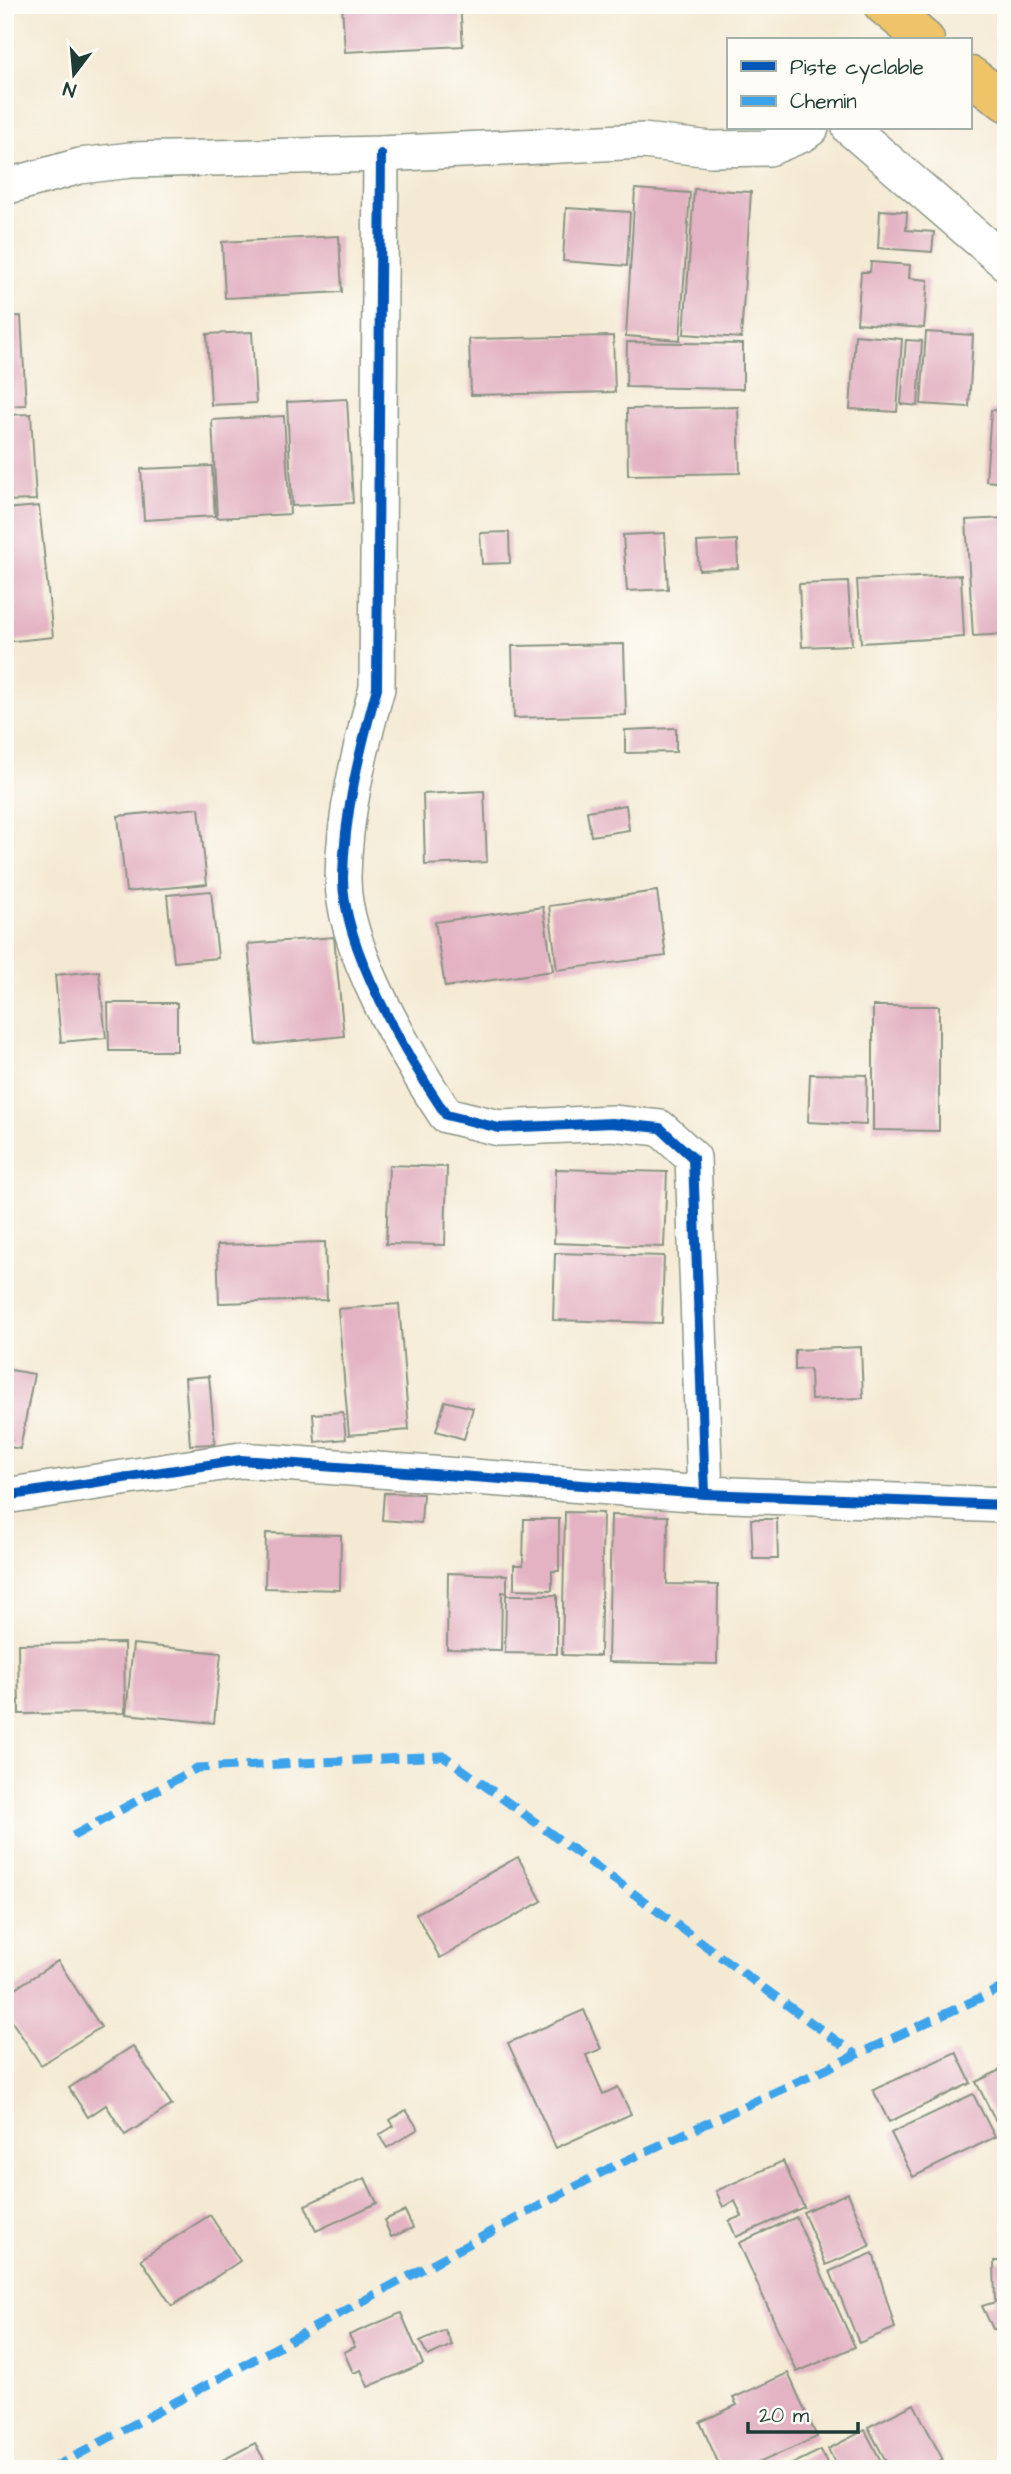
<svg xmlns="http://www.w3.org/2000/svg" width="1011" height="2474" viewBox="0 0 1011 2474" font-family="'Architects Daughter',sans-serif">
<rect width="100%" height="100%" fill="#fdfcf7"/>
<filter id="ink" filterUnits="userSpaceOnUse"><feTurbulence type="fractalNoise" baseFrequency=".0143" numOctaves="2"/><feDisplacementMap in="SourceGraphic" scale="14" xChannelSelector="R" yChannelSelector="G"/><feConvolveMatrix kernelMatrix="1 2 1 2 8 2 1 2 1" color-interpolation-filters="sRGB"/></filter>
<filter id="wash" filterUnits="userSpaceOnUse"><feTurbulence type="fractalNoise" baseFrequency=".00686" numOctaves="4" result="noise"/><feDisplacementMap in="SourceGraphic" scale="28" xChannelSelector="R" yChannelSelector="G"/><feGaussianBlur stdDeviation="1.57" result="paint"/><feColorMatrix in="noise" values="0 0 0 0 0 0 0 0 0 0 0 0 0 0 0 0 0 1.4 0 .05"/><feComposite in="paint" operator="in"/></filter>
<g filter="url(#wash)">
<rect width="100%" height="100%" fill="#f4ead4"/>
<g id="blocks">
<!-- building -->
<g fill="#e3b2c3">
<polygon points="342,5 460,5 463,46 345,52"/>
<polygon points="635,189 690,193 680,340 626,336"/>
<polygon points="694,189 751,192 741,338 684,334"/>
<polygon points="566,208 630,212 627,266 563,261"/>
<polygon points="880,210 907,212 906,230 934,232 932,252 878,248"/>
<polygon points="339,236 342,292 225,298 222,242"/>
<polygon points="871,262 910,265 909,278 928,280 924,328 857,323 861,272 870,272"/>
<polygon points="21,316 26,405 5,406 5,317"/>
<polygon points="252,332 256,403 211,405 207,334"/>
<polygon points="926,332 973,335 969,407 921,404"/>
<polygon points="855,335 902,339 897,412 850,409"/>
<polygon points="613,336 615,392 471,395 469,339"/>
<polygon points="906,340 922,341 918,406 901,404"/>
<polygon points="627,342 743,344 743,389 626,387"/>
<polygon points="347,399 353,503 292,506 287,402"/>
<polygon points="738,407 740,473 628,475 627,409"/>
<polygon points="991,410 1006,411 1006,483 986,481"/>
<polygon points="31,414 36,500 5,501 5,415"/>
<polygon points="284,416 290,514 217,518 212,420"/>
<polygon points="212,466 215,516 144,520 141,469"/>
<polygon points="39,506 53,637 5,642 5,509"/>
<polygon points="1006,518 1006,634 973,636 966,520"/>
<polygon points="509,532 510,563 482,564 480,533"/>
<polygon points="665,533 668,589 627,591 623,535"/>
<polygon points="737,540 738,568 699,570 697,542"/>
<polygon points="961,575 964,637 861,643 857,580"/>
<polygon points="848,582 852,645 802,647 799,584"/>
<polygon points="624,644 626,715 514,718 512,646"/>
<polygon points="676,728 676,752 625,753 625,730"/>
<polygon points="484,791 487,862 425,865 423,794"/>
<polygon points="626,805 629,830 591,836 587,811"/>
<polygon points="199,808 207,884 126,892 118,816"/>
<polygon points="211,891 218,958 174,962 167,895"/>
<polygon points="657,891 666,956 557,970 549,906"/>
<polygon points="543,907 553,971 445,987 435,922"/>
<polygon points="334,937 344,1036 257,1045 248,944"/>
<polygon points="99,971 106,1038 61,1042 55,975"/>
<polygon points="108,1003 177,1003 177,1051 109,1051"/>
<polygon points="873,1006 939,1006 939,1131 873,1130"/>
<polygon points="810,1074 867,1075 866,1125 808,1122"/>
<polygon points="389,1165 447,1167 445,1245 386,1244"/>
<polygon points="556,1169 667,1172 664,1247 554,1243"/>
<polygon points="325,1242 327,1300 219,1303 217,1245"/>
<polygon points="555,1253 664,1256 662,1323 553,1320"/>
<polygon points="399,1304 409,1430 349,1435 338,1309"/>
<polygon points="861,1347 863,1398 811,1400 810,1369 795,1370 795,1350"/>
<polygon points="5,1369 34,1374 20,1449 5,1446"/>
<polygon points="209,1376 215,1444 190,1445 185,1378"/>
<polygon points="445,1401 473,1408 464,1439 436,1431"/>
<polygon points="343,1412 346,1439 315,1442 313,1414"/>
<polygon points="384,1493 423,1494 421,1523 382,1520"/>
<polygon points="565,1512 603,1513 600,1656 562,1655"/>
<polygon points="611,1515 668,1516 667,1584 718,1585 717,1664 608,1662"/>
<polygon points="524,1519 559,1519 559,1571 552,1571 552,1590 514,1589 514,1565 523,1565"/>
<polygon points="751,1519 777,1519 778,1559 753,1559"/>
<polygon points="266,1533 341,1535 340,1590 265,1588"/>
<polygon points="448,1573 507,1575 507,1593 502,1592 501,1650 447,1649"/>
<polygon points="506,1595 557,1595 557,1654 505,1653"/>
<polygon points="124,1643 125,1713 19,1714 18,1644"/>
<polygon points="133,1644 221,1653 214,1723 126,1714"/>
<polygon points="518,1857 542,1901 440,1958 416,1914"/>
<polygon points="58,1961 101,2027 41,2065 5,2011 5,1995"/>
<polygon points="584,2010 601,2049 586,2055 603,2094 618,2087 631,2114 556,2148 508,2043"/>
<polygon points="133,2046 172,2105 125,2135 106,2105 88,2117 69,2088"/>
<polygon points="956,2052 971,2083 889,2122 873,2090"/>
<polygon points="1006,2067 1006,2134 1003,2135 976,2082"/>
<polygon points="973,2094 995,2137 913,2177 891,2133"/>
<polygon points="406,2110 418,2129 387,2148 379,2135 394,2126 390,2120"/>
<polygon points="783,2161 804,2207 736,2237 729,2221 742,2216 735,2201 723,2207 716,2191"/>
<polygon points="365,2178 377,2203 316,2231 305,2205"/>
<polygon points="848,2193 870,2246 826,2265 803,2212"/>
<polygon points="405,2211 413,2228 391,2237 384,2220"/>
<polygon points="210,2215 240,2261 172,2306 141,2259"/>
<polygon points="796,2217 855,2347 797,2372 739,2243"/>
<polygon points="873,2253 895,2328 859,2343 830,2271"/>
<polygon points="994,2261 1006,2261 1006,2329 993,2329 982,2306 995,2302"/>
<polygon points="401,2313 423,2364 368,2387 361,2370 353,2373 344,2352 355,2347 349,2335"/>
<polygon points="445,2330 452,2345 428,2356 420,2341"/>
<polygon points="788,2373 817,2437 745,2469 721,2469 700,2422 737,2405 733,2398"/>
<polygon points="914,2404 943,2460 926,2469 890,2469 868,2427"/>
<polygon points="865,2430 885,2469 838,2469 828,2449"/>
<polygon points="255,2443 269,2469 206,2469"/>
<polygon points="821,2450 830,2469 782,2469"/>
</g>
</g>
</g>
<g filter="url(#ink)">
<use href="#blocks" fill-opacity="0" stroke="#8a9484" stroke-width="2"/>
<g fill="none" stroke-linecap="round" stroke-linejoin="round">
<!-- street casing -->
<g stroke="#8a9484" stroke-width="38">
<g id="street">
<polyline points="850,128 1006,263"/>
<path d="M381,154L377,688C360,749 344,814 343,877C342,947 408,1058 446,1115L499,1128L612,1123L660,1128L693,1158L705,1494"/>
<polyline points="5,187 80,166 131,160 381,154 643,141 711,149 769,148 803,134 811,128"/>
<polyline points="5,1496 241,1460 705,1494 1006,1505"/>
</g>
</g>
<!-- highway casing -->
<g stroke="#8a9484" stroke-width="41">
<g id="highway">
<polyline points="883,5 925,40"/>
<polyline points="971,76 1006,102"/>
</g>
</g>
<!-- street -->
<use href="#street" stroke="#fff" stroke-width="35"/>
<!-- highway -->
<use href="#highway" stroke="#efc469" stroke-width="38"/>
<!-- quiet -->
<g stroke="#3da4eb" stroke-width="9" stroke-dasharray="18 9" stroke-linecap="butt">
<polyline points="73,1836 197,1768 444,1756 856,2055"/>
<polyline points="51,2469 610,2168 1006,1986"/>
</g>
<!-- cycleway casing -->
<g stroke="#fdfcf7" stroke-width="15">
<g id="cycleway">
<path d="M381,154L377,688C360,749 344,814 343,877C342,947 408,1058 446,1115L499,1128L612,1123L660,1128L693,1158L705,1494"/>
<polyline points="5,1496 241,1460 705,1494 1006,1505"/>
</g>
</g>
<!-- cycleway -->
<use href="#cycleway" stroke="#0057b8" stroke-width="10"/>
</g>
</g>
<!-- margin -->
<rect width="1011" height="2474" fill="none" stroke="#fdfcf7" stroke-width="28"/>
<!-- legend -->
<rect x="727" y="38" width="245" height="91" fill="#fdfcf7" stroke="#a4b0a9" stroke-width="2"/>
<rect x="741" y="61" width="35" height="10" fill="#0057b8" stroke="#a4b0a9" stroke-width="2"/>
<text x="790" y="74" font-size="21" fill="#1f3d34">Piste cyclable</text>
<rect x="741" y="96" width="35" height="10" fill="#3da4eb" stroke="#a4b0a9" stroke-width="2"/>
<text x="790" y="108" font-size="21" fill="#1f3d34">Chemin</text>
<!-- north arrow -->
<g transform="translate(74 74) rotate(196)" stroke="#fdfcf7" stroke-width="5" paint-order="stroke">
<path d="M0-5L12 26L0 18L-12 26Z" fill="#1f3d34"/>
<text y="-10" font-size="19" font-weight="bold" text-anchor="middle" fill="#1f3d34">N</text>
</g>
<!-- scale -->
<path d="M748 2422v10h110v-10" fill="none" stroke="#1f3d34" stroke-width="3.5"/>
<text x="759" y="2422" font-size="21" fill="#1f3d34" stroke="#fdfcf7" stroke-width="5" paint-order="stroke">20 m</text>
</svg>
